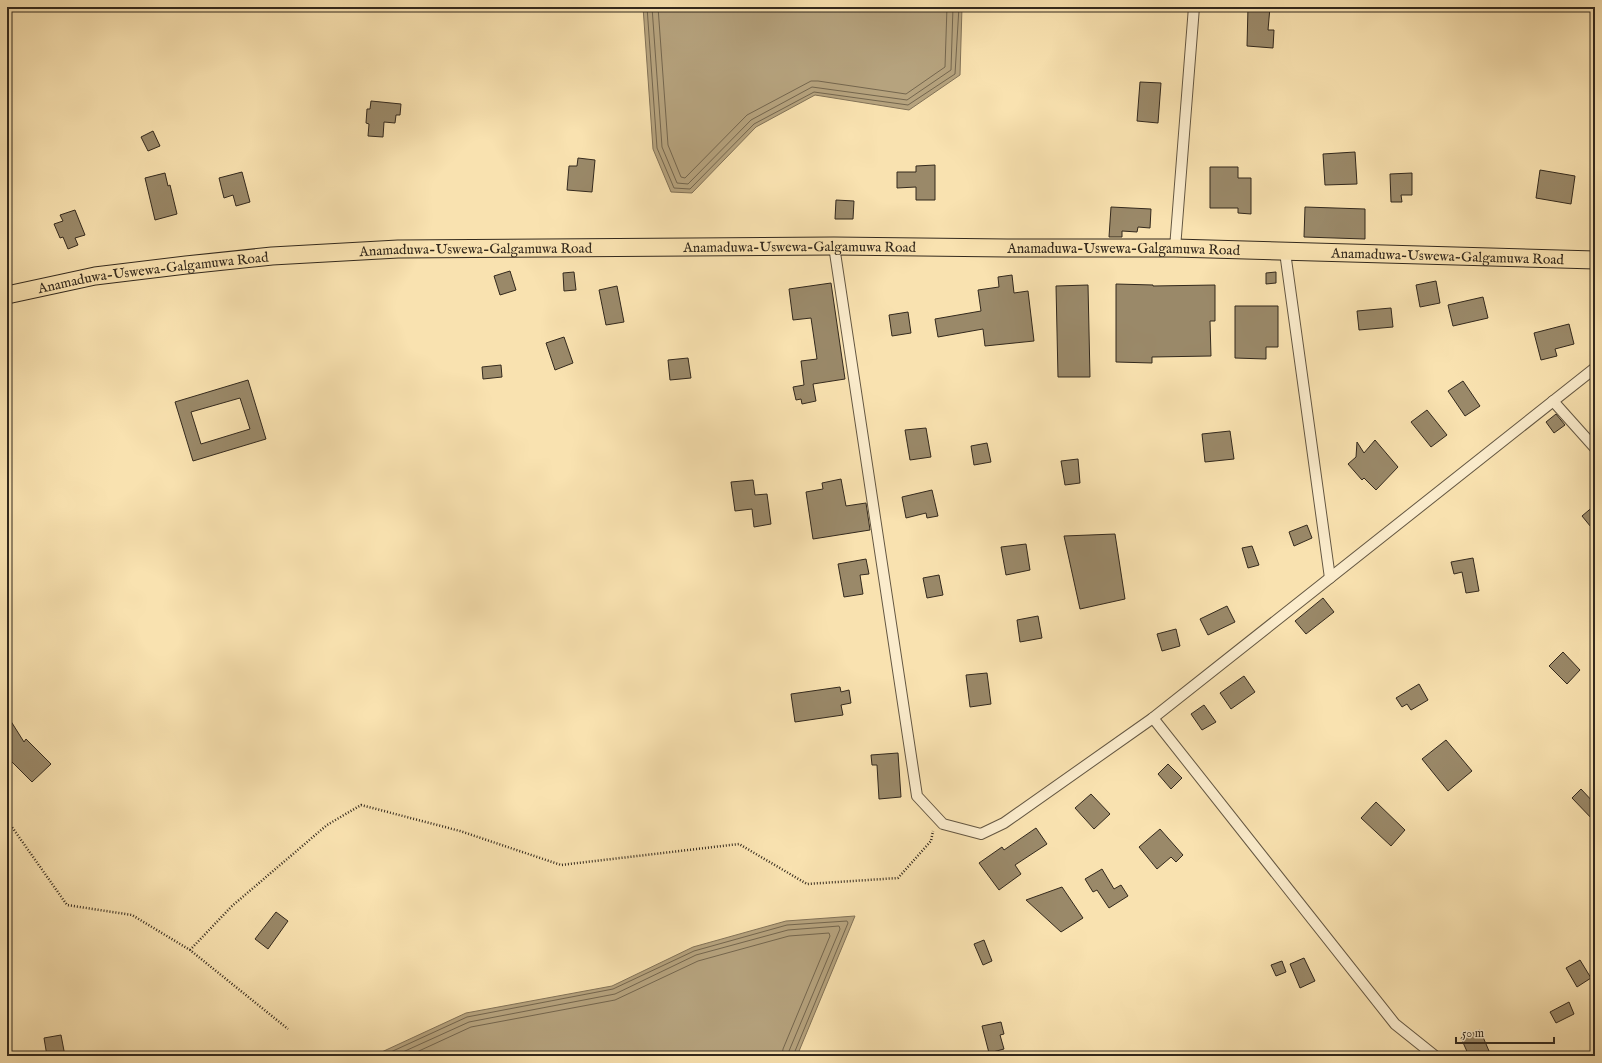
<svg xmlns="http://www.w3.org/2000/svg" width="1602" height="1063" viewBox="0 0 1602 1063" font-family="'IM FELL English',serif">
<rect width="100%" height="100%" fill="#f9e2b0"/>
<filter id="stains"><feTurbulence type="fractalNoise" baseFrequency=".005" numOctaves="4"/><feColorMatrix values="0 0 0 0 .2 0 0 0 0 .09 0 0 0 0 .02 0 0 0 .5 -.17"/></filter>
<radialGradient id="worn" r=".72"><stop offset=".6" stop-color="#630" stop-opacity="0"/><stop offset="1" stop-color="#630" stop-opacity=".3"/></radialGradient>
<!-- water -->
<g fill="#b6a37e" stroke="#827257">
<polygon points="643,7 962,7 960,75 909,110 815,95 756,127 692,193 671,192 653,149"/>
<polygon points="855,916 797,1056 373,1056 466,1013 612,986 693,947 786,921"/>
</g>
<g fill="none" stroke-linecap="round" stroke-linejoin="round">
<!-- shore -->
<g stroke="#74664e" stroke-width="1">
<polyline points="647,7 657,148 674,188 690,189 754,124 814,92 908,105 955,74 959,7"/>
<polyline points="652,7 662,147 677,183 688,184 751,120 812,87 907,100 951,70 953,7"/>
<polyline points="658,7 668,145 681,177 685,178 747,115 811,81 818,81 906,94 945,67 947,7"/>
<polyline points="382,1056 467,1017 613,989 694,951 787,925 847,921 848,923 793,1056"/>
<polyline points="394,1056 469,1022 615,994 696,955 788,930 839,926 840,929 789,1051 788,1056"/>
<polyline points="408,1056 471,1027 615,1000 698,961 789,936 829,933 830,936 783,1049 782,1056"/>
</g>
</g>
<!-- building -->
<g fill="#9a8969" stroke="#33291d" fill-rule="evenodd">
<polygon points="1248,7 1270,7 1268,30 1274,30 1273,48 1247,46"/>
<polygon points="1140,82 1161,83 1158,123 1137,121"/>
<polygon points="371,101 401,104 400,115 396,115 395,123 384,122 383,137 368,136 369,124 366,123 367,109 370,109"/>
<polygon points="153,131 160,146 148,151 141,137"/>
<polygon points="1355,152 1357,184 1325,185 1323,154"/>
<polygon points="578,158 595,160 592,192 567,190 569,166 577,166"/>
<polygon points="935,165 935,200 916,200 916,187 897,188 897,172 916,172 916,166"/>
<polygon points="1210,167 1238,167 1238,178 1251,178 1251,214 1238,213 1238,208 1210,208"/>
<polygon points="1540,170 1575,176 1571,204 1536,198"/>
<polygon points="242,172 250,202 236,206 233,195 224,198 219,178"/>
<polygon points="165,173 168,186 170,185 177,214 155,220 145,178"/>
<polygon points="1412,173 1412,195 1401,195 1402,202 1391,202 1390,174"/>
<polygon points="836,200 854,201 853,219 835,219"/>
<polygon points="1111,207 1151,209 1150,228 1138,227 1137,232 1122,231 1122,237 1109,237"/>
<polygon points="1305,207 1365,209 1365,239 1304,237"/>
<polygon points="75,210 85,235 75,238 78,245 68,249 63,237 60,238 54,224 63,221 60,215"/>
<polygon points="510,271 516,290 500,295 494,276"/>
<polygon points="574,272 576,290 564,291 563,273"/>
<polygon points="1276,272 1276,283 1266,284 1266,273"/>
<polygon points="1012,275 1014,293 1028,291 1034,341 985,346 983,329 938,337 935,319 981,311 978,290 999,287 998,277"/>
<polygon points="1436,281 1440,303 1420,307 1416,285"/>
<polygon points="831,283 845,379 813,384 816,401 802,404 801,399 796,400 793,387 804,385 801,361 817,359 811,318 793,320 789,289"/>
<polygon points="1116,284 1153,285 1153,286 1215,285 1215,321 1210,321 1211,356 1152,357 1152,363 1116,362"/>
<polygon points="1088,285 1090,377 1058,377 1056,286"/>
<polygon points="617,286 624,322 606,325 599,290"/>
<polygon points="1483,297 1488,318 1453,326 1448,305"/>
<polygon points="1235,306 1278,306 1278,347 1266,347 1266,359 1235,358"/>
<polygon points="1391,308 1393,327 1359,330 1357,311"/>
<polygon points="908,312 911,333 892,336 889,315"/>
<polygon points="1569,324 1574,344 1555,349 1557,356 1541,360 1534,333"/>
<polygon points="564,337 573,363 555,370 546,343"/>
<polygon points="688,358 691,378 670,380 668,360"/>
<polygon points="501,365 502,377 483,379 482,367"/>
<path d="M248,380L266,439L193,461L175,402ZM240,398L250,429L201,444L191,412Z"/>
<polygon points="1463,381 1480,406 1465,416 1448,391"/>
<polygon points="1427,410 1447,435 1431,447 1411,422"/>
<polygon points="1556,414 1565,425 1554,433 1546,422"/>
<polygon points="926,428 931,457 910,460 905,430"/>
<polygon points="1230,431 1234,459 1205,462 1202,434"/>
<polygon points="1375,440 1398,467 1376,490 1364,478 1362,480 1348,464 1356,457 1357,442 1364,453"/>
<polygon points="987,443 991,462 974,465 971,446"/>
<polygon points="1078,459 1080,483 1065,485 1061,461"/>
<polygon points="841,479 846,506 866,503 870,530 813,539 806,492 823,489 822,483"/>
<polygon points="753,480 755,495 767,494 771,524 754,527 752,509 735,511 731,482"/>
<polygon points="932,490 938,516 927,518 926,513 906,518 902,497"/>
<polygon points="1595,505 1595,532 1582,516"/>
<polygon points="1307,525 1312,538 1294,546 1289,532"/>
<polygon points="1115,534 1125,599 1080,609 1064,536"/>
<polygon points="1026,544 1030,570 1006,575 1001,547"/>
<polygon points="1252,546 1259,565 1248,568 1242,548"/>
<polygon points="1473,558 1479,591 1466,593 1462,572 1454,574 1451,562"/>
<polygon points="866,559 869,574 860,575 863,594 844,597 838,564"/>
<polygon points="939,575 943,595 927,598 923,578"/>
<polygon points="1323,598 1334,612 1306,634 1295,621"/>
<polygon points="1227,606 1235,622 1208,635 1200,619"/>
<polygon points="1038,616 1042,638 1020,642 1017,620"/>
<polygon points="1176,629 1180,646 1162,651 1157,634"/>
<polygon points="1563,652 1580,670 1567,684 1549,666"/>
<polygon points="987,673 991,704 970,707 966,675"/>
<polygon points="1244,676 1255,692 1231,709 1220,693"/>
<polygon points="1419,684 1428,700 1411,710 1407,704 1402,707 1396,698"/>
<polygon points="840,687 841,692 849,690 851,703 841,705 843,715 795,722 791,694"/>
<polygon points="1204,705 1216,722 1202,730 1191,714"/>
<polygon points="7,715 24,742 26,739 51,764 32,782 8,758 11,754 7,747"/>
<polygon points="1446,740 1472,771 1448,791 1422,759"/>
<polygon points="898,753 901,797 879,799 877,765 872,765 871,755"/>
<polygon points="1168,764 1182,778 1171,789 1158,774"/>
<polygon points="1581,789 1595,804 1595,822 1572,798"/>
<polygon points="1091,794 1110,814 1094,829 1075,808"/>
<polygon points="1376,802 1405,830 1391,846 1361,818"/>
<polygon points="1036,828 1047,844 1015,865 1021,874 999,890 979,863 1002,847 1004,850"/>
<polygon points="1160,829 1183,855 1176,862 1171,857 1157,869 1139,847"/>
<polygon points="1102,869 1114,889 1121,885 1128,896 1109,908 1097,890 1093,892 1085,879"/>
<polygon points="1062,887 1083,918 1061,932 1026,900"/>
<polygon points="276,912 288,921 268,949 255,939"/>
<polygon points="984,940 992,961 983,965 974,944"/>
<polygon points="1304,958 1315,981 1300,988 1290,964"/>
<polygon points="1580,960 1591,978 1577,987 1566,968"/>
<polygon points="1282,961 1286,972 1276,976 1271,965"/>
<polygon points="1569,1002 1574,1014 1556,1023 1550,1012"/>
<polygon points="1001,1022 1004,1034 1000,1035 1004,1049 989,1053 982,1026"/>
<polygon points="1480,1030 1489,1051 1478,1056 1469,1056 1461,1038"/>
<polygon points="61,1035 65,1056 47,1056 44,1038"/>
</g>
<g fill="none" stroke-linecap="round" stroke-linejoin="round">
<!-- minor casing -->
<g stroke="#645742" stroke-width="12">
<g id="minor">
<polyline points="834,246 917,796 943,824 981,834 1004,823 1153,718 1595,368"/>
<polyline points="1175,248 1194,7"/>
<polyline points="1285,252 1330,578"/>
<polyline points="1553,401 1595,448"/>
<polyline points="1153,718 1395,1024 1435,1056"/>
</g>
</g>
<!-- primary casing -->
<g stroke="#33291d" stroke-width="19">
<g id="primary">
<path id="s1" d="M7,295L95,276L186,265L272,256L398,249L834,246L1007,248H1175L1595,260"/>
</g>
</g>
<!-- path -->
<g stroke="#33291d" stroke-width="2.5" stroke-dasharray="1 2" stroke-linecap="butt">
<polyline points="7,820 67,905 132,915 190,950 288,1029"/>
<polyline points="190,950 232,906 327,825 361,805 460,831 561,865 739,844 807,884 898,878 931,841 933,831"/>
</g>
<!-- minor -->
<use href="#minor" stroke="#fbeccc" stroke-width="10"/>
<!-- primary -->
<use href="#primary" stroke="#f9e2b0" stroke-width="17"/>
</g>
<g text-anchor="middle" stroke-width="3.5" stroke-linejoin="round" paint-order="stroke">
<!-- street labels -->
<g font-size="14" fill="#33291d" stroke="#fbeccc">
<text dy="5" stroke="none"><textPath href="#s1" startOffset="796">Anamaduwa-Uswewa-Galgamuwa Road</textPath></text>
<text dy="5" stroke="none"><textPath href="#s1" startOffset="472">Anamaduwa-Uswewa-Galgamuwa Road</textPath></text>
<text dy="5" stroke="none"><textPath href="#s1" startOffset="1120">Anamaduwa-Uswewa-Galgamuwa Road</textPath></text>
<text dy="5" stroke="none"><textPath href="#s1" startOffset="1444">Anamaduwa-Uswewa-Galgamuwa Road</textPath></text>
<text dy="5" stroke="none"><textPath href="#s1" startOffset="148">Anamaduwa-Uswewa-Galgamuwa Road</textPath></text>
</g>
</g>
<!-- margin -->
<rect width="1602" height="1063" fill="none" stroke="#f9e2b0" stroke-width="24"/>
<rect x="8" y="8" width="1586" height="1047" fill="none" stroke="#33291d" stroke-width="2"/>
<rect x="12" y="12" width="1578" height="1039" fill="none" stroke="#33291d"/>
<!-- scale -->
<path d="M1456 1037v6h98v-6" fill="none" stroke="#33291d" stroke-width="2"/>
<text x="1462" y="1037" font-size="12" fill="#33291d" stroke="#fbeccc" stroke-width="3" paint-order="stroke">50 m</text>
<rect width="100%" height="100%" filter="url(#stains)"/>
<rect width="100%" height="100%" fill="url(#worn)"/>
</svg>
